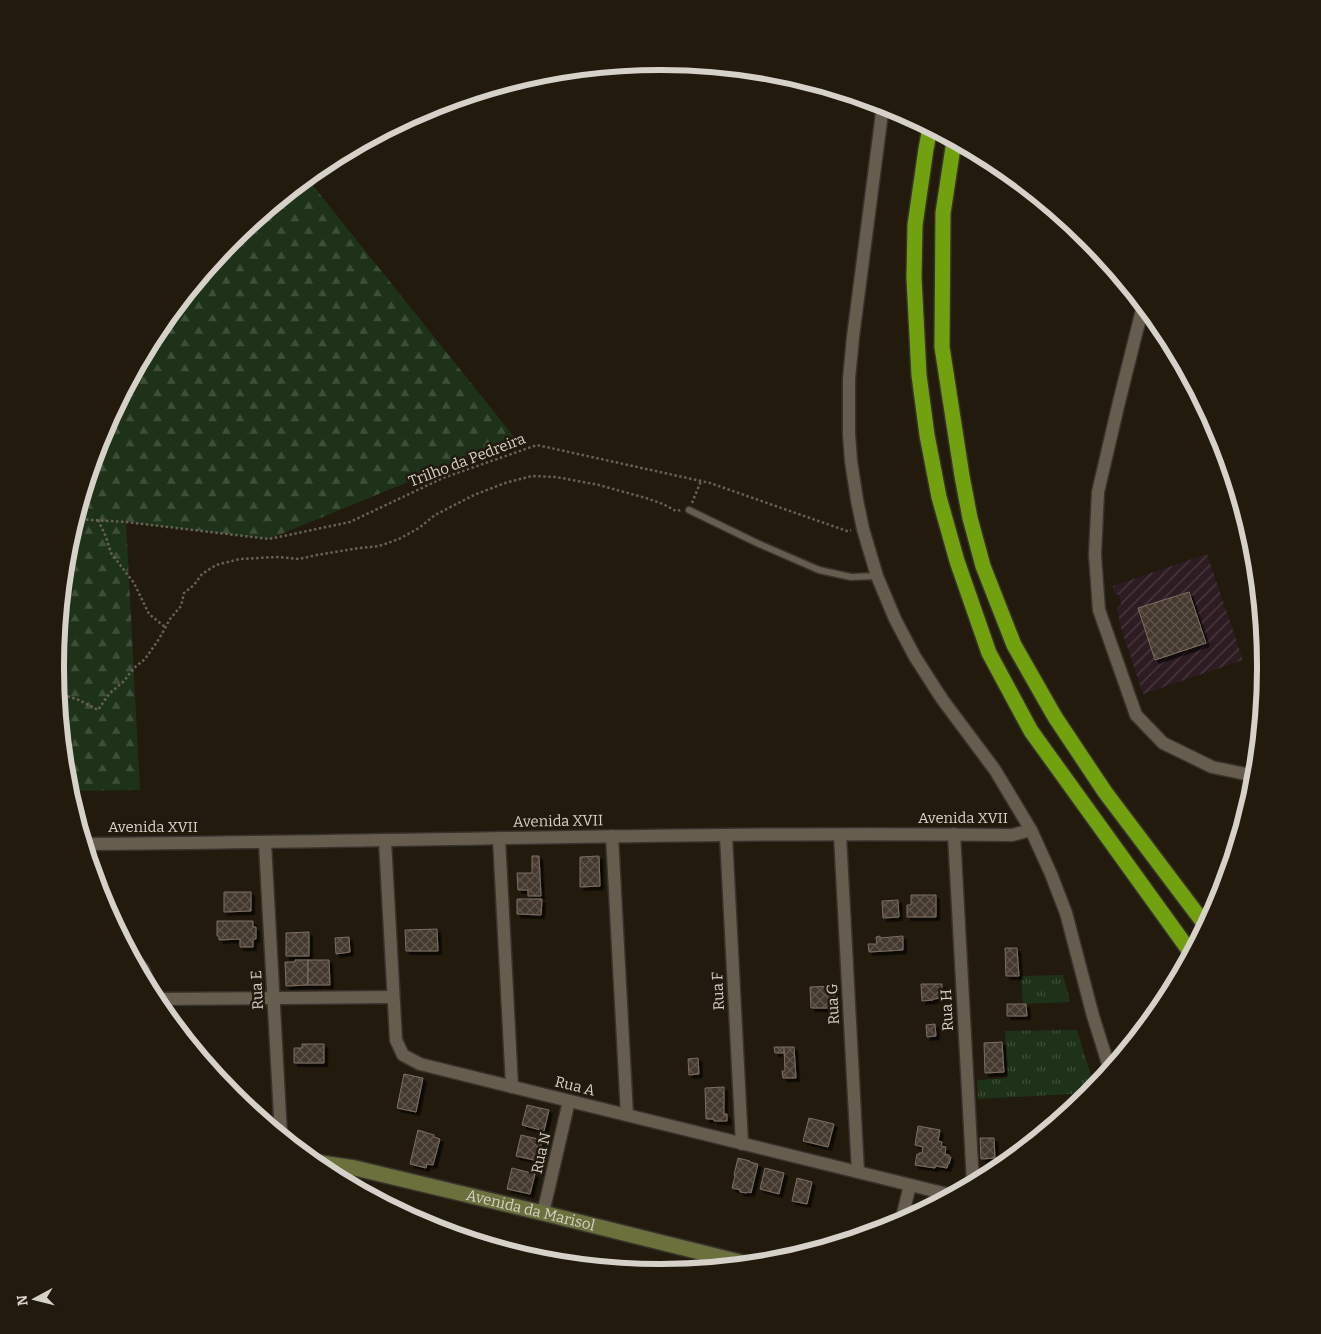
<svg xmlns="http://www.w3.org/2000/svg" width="1321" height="1334" viewBox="0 0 1321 1334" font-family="Bitter,serif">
<defs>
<pattern id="industrial-furrows" width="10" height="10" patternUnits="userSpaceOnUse" patternTransform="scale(1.25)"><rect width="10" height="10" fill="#2e1c23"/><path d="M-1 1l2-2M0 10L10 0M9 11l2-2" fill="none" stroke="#4c3c42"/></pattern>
<pattern id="grass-tufts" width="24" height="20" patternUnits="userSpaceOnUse" patternTransform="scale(1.25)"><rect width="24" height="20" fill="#1e3219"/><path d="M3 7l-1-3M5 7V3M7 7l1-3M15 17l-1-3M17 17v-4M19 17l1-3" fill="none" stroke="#3e4f39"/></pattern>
<pattern id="forest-firs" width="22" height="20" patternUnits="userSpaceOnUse" patternTransform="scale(1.25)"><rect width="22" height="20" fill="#1e3219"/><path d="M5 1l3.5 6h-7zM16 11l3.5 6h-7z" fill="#3e4f39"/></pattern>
<pattern id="building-cross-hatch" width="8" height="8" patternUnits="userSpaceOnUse" patternTransform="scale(1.25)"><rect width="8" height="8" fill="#45392e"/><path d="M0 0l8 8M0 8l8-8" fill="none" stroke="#5f554b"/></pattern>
<filter id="shadow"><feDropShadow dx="3.5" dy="3.5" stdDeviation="0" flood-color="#0009"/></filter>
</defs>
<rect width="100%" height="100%" fill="#211a0d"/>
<!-- industrial -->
<polygon fill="url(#industrial-furrows)" points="1207,554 1243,660 1143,694 1121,628 1117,608 1121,605 1119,595 1114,594 1113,586"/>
<!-- grass -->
<g fill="url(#grass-tufts)">
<polygon points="1063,975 1070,1002 1023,1004 1021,976"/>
<polygon points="1077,1030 1095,1088 1090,1093 978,1099 977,1080 1007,1078 1005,1031"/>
</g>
<!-- forest -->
<polygon fill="url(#forest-firs)" points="307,178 515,438 269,539 126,522 140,790 68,791 67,785 55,667 67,549 101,435 157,330 233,239"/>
<!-- building -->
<g fill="url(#building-cross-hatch)" stroke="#7d6f63" filter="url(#shadow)">
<polygon points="1189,592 1206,643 1155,660 1138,608"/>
<polygon points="532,856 539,856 541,896 528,896 528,890 518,890 517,873 532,873"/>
<polygon points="599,856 600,886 580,887 580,857"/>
<polygon points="224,892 251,892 251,911 224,912"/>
<polygon points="911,895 936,895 936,917 907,917 907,905 911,905"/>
<polygon points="517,899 542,899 541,915 517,914"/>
<polygon points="898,900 899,917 883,918 882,901"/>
<polygon points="217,921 253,921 253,927 256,927 256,939 253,939 253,947 240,947 240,939 219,940 219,936 217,936"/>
<polygon points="437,929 438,951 406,951 405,930"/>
<polygon points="309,932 309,956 286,956 286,933"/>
<polygon points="880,936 880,938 903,936 903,950 869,952 868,944 877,944 876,937"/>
<polygon points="349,937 350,952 336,954 335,938"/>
<polygon points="1005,948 1017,948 1019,976 1006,976"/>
<polygon points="295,960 308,960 308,985 286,986 285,962 295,962"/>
<polygon points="308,960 329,960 330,985 308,985"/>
<polygon points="921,984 942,984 942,998 933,999 933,1000 922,1001"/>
<polygon points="835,986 835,1008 811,1008 810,987"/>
<polygon points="1007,1004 1026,1004 1027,1016 1007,1016"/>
<polygon points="935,1024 936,1036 927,1037 926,1025"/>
<polygon points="1002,1042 1004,1072 985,1073 984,1043"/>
<polygon points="302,1044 324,1044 324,1063 294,1063 294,1048 302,1048"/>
<polygon points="774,1047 784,1047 784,1053 775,1053"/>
<polygon points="784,1047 794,1047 796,1078 783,1078 782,1071 785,1071"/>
<polygon points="698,1058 699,1074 689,1075 688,1059"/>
<polygon points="404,1074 423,1078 416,1112 397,1108"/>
<polygon points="724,1087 724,1114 727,1114 727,1121 714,1121 714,1119 706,1119 705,1088"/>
<polygon points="527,1105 549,1110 544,1131 522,1125"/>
<polygon points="809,1118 834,1124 828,1147 803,1141"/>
<polygon points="918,1126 940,1130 938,1141 942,1142 941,1146 946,1147 945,1154 949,1155 949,1157 951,1157 949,1164 948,1164 947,1168 936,1166 935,1168 915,1165 917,1154 919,1155 919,1153 922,1153 923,1147 915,1145"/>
<polygon points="418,1130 434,1135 434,1137 440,1139 433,1165 427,1164 426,1168 410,1164"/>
<polygon points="521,1135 542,1140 538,1161 516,1156"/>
<polygon points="980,1138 994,1138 995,1158 981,1159"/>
<polygon points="738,1158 750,1161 750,1162 758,1164 751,1193 748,1192 747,1193 740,1192 740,1190 732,1188 735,1176 734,1175"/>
<polygon points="512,1168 535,1174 530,1194 507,1189"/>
<polygon points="765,1168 784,1173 779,1194 760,1189"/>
<polygon points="797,1178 812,1182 807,1204 792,1201"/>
<polygon points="921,1204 930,1206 919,1212"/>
</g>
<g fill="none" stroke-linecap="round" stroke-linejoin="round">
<!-- lane casing -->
<g stroke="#38322c" stroke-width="9">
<polyline id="lane" points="689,510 757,543 819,570 851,577 877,576"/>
</g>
<!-- street casing -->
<g stroke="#38322c" stroke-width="15">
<g id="street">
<polyline points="883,105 853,337 849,379 849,434 851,461 857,500 863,529 877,576 895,619 915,657 942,699 995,770 1031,830 1051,874 1066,913 1093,1016 1110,1070"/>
<polyline points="1143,306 1119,402 1098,492 1095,555 1099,610 1136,715 1163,743 1212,767 1255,776"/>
<polyline points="954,834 973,1183"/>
<polyline points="840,835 858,1172"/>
<polyline points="612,836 627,1115"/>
<polyline points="726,836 742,1144"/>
<polyline points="499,838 512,1087"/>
<polyline points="385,841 396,1040 403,1055 420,1064 951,1195"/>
<polyline points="265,843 281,1135"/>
<path d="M85,844C394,842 703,831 1012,835L1031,830"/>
<polyline points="133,958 143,969 154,998"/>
<polyline points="155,999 393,997"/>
<polyline points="543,1213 569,1101"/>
<polyline points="901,1222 910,1185"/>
</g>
</g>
<!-- secondary casing -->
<g stroke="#38322c" stroke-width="18">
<g id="secondary">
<path id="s1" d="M314,1162L355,1168L543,1213L748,1264"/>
</g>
</g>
<!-- highway casing -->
<g stroke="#38322c" stroke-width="18">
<g id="highway">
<polyline points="930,128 926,149 915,225 914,278 919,375 927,435 939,497 957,561 989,653 1031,731 1191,953"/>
<polyline points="954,141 943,213 942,347 962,476 970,518 983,566 1014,645 1055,717 1105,792 1206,926"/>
</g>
</g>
<!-- path -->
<g stroke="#676055" stroke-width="2.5" stroke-dasharray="2.5 2.5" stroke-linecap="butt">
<polyline points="692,503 701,481"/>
<polyline points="76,519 126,522 269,539 350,522 443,478 537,445 710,483 847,531 851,530"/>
<polyline points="98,520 106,537 111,553 134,583 149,614 165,627"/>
<polyline points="58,693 79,700 98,710 109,694 124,681 134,668 145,659 159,639 170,619 181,606 184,593 194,585 202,574 216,565 240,559 277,557 299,559 317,555 359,548 379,546 399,539 419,528 435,515 474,495 505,483 532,476 556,477 599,485 646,498 663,504 676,511 681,510"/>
</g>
<!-- lane -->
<use href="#lane" stroke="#665d4f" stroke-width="6"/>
<!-- street -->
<use href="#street" stroke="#665d4f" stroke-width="12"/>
<!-- secondary -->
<use href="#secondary" stroke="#6a713c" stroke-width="15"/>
<!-- highway -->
<use href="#highway" stroke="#72a10f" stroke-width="15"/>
</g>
<g text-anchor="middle" stroke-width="5" stroke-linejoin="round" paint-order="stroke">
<!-- street labels -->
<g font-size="15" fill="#d6d1c9" stroke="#211a0d">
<text transform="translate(467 460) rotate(-21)" y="5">Trilho da Pedreira</text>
<text x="963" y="823">Avenida XVII</text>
<text transform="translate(558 821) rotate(-1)" y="5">Avenida XVII</text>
<text x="153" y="832">Avenida XVII</text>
<text transform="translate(257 990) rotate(-93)" y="5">Rua E</text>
<text transform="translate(718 991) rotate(-93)" y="5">Rua F</text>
<text transform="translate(833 1004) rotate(-93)" y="5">Rua G</text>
<text transform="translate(947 1010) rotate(-93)" y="5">Rua H</text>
<text transform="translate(575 1086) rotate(14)" y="5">Rua A</text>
<text transform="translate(541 1153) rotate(-77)" y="5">Rua N</text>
<text dy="5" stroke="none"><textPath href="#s1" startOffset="222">Avenida da Marisol</textPath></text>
</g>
</g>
<!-- crop -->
<path d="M0 0H1321V1334H0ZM660 70H661A596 596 0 0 1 1257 666V668A596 596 0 0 1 661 1264H660A596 596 0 0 1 64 668V666A596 596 0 0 1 660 70Z" fill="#211a0d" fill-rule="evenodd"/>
<path fill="none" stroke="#d6d1c9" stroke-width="6" d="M660 70H661A596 596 0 0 1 1257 666V668A596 596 0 0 1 661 1264H660A596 596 0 0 1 64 668V666A596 596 0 0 1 660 70Z"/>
<!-- north arrow -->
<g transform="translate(35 1299) rotate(263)" stroke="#211a0d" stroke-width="4" paint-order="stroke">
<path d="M0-4L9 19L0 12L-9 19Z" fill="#d6d1c9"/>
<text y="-8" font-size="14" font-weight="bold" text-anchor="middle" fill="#d6d1c9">N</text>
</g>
</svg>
